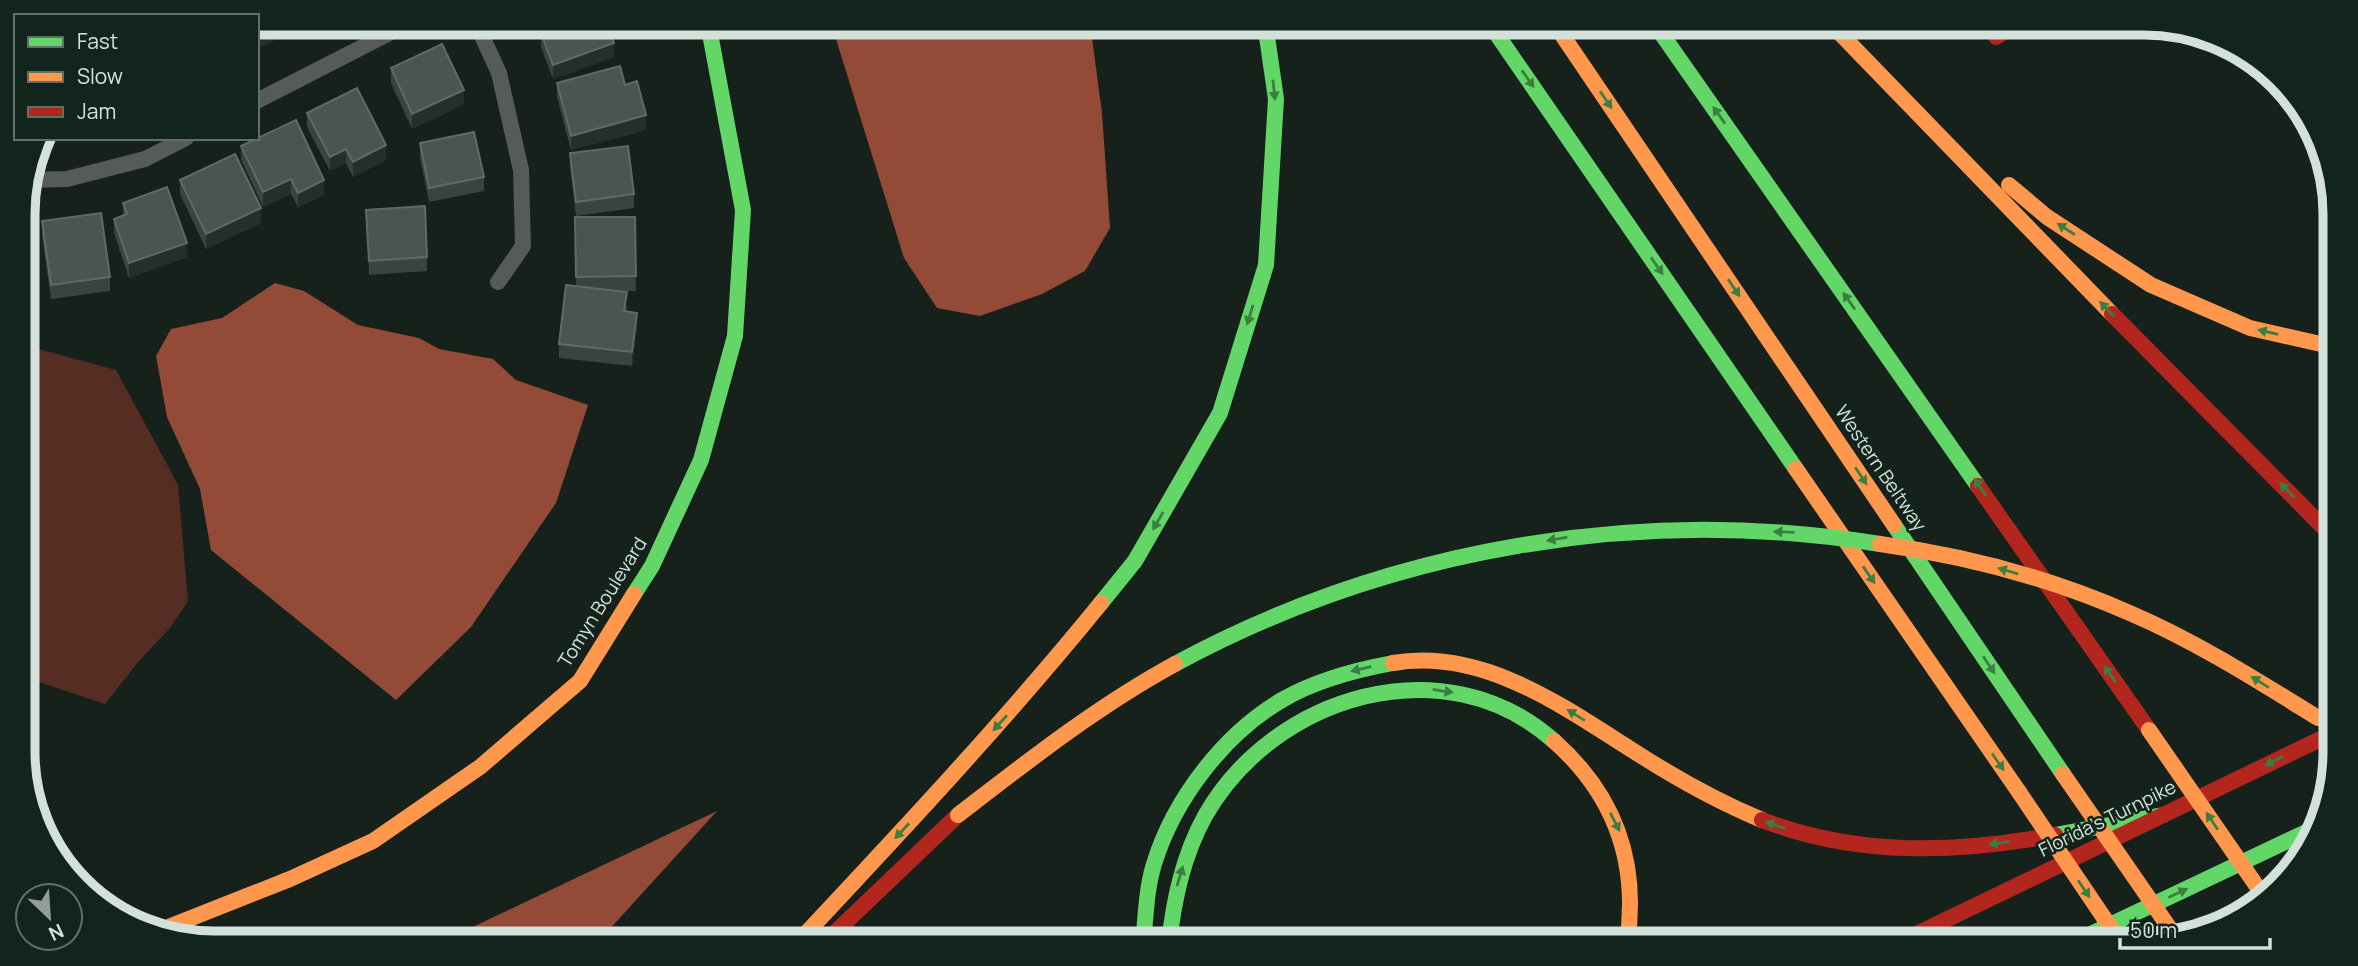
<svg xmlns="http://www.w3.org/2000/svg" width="2358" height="966" viewBox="0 0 2358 966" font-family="Manrope,sans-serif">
<rect width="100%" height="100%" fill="#16211c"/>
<!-- green -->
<polygon fill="#552d22" points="24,345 116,370 178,485 188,601 169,629 139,661 105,704 24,677"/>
<!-- water -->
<g fill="#934a37">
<polygon points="831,23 1090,23 1102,113 1110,228 1085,271 1042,294 980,316 937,308 904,258"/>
<polygon points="275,283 304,291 358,325 419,338 439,349 493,359 516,380 588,405 556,503 471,627 396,700 211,550 200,489 167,417 156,356 171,329 222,318"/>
<polygon points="717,811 597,943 439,943"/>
</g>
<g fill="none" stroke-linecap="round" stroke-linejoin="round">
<!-- street -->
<g stroke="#565a58" stroke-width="16">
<polyline points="476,23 499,73 521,170 523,246 498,282"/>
<polyline points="257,101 409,23"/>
<polyline points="29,180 67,179 145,159 186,138"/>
</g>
<!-- fast -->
<g stroke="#63d668" stroke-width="16">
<polyline points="1489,23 1796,469"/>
<polyline points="1654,23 1978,486"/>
<polyline points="1894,525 2063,774"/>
<polyline points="634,594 652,566 701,460 735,336 743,210 708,23"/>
<polyline points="1101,603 1135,561 1220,413 1266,265 1276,99 1265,23"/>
<polyline points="2055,835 2163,815"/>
<path d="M1143,943C1146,916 1146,890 1154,864C1174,799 1224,734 1282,700C1316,680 1355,670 1393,663"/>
<path d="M1169,943C1174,899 1183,856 1205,816C1273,696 1444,643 1554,741"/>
<polyline points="2072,943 2321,825"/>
</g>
<!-- slow -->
<g stroke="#ff974d" stroke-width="16">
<polyline points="1554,23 1894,525"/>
<polyline points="1830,23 2112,314"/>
<polyline points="2009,185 2047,217 2151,285 2250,328 2334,347"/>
<polyline points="1796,469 2019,792"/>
<path d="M1393,663C1486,647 1569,711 1643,757C1681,781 1721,803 1762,820"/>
<path d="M1554,741C1615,795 1639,863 1627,943"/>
<polyline points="156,932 290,879 373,841 480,767 580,681 634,594"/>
<path d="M797,943C901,832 1005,721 1101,603"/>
</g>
<!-- jam -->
<g stroke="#b3261e" stroke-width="16">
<polyline points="1989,23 1996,37 2018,23"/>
<polyline points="2112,314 2335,539"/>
<polyline points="1978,486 2149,730"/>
<path d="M1762,820C1858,857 1956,853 2055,835"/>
<polyline points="824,943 958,815"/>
<polyline points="1898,943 2335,732"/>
</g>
<!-- fast-bridge -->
<path stroke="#63d668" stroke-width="16" d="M1175,664C1389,548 1640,505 1880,544"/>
<!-- slow-bridge -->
<g stroke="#ff974d" stroke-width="16">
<path d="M1880,544C1967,556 2051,578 2132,614C2197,642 2258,681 2318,718"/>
<polyline points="2149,730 2265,898"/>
<polyline points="2063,774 2175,936"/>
<polyline points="2019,792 2121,943"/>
<path d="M958,815C1028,761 1098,706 1175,664"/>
</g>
</g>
<!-- wall -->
<g fill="#3a443f">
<polygon points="290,23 312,23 294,31"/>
<polygon points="546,23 607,23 614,57 553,79 541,47 541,33 546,31"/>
<polygon points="391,68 464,104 412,129 391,83"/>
<polygon points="557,83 625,85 646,130 571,150 557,97"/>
<polygon points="307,113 386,160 353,177 346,163 330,171 307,127"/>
<polygon points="420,143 484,177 484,191 429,202 420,158"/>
<polygon points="241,146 324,195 298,207 291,194 263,207 241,160"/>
<polygon points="570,153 634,194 634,208 576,216 570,167"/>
<polygon points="180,180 261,223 206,249 180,194"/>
<polygon points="123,203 187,257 129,278 114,233 114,219 123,216"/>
<polygon points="366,210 427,257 427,271 369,275"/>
<polygon points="575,217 635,217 636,291 615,291 627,306 626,312 637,327 632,366 559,358 559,344 576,286"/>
<polygon points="42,221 110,277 110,291 51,299 42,236"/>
<polygon points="23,226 33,292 33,306 23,306"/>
</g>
<!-- shaded-wall -->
<g fill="#242f2a">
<polygon points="294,23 312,23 294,31"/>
<polygon points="277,25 277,39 257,49 257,35"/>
<polygon points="614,43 614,57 553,79 553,65"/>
<polygon points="464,90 464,104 412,129 412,114"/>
<polygon points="646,115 646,130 571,150 571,136"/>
<polygon points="386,145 386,160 353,177 353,162"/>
<polygon points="346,149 346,163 330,171 330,157"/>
<polygon points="291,179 291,194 263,207 263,192"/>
<polygon points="324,180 324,195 298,207 298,193"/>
<polygon points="261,208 261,223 206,249 206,234"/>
<polygon points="187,243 187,257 129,278 129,263"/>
<polygon points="637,313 637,327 632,366 632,352"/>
</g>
<!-- building -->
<g fill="#4a554f" stroke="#606a65" stroke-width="2">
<polygon points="257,23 276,23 277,25 257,35"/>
<polygon points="548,23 607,23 614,43 553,65 541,33 551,29"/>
<polygon points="442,44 464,90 412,114 391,68"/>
<polygon points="620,66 625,85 637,81 646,115 571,136 557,83"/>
<polygon points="357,88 386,145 353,162 346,149 330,157 307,113"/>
<polygon points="296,120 324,180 298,193 291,179 263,192 241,146"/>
<polygon points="474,132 484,177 429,188 420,143"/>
<polygon points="628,146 634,194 576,202 570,153"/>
<polygon points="235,154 261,208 206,234 180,180"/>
<polygon points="167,187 187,243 129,263 114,219 127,214 123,203"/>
<polygon points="425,206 427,257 369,261 366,210"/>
<polygon points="101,213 110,277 51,285 42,221"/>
<polygon points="575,217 635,217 636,276 576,277"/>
<polygon points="31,225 33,292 23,292 23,226"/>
<polygon points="566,285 627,292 624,311 637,313 632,352 559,344"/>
</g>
<!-- one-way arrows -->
<defs><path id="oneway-solid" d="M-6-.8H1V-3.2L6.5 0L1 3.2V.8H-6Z" transform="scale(1.75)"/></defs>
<g fill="#3a7e42">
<use href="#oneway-solid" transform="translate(1528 79) rotate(55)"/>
<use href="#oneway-solid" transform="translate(1274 90) rotate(84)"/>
<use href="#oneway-solid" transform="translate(1606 100) rotate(56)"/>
<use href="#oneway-solid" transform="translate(1719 115) rotate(-125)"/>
<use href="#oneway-solid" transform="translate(2066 229) rotate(-147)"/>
<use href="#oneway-solid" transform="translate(1657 266) rotate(55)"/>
<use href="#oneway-solid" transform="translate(1734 288) rotate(56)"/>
<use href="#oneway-solid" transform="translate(1849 301) rotate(-125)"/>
<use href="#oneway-solid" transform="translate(2107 309) rotate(-134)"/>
<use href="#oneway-solid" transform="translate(1250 315) rotate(107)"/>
<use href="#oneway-solid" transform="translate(2268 332) rotate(-167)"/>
<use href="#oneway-solid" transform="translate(1861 476) rotate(56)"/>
<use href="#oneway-solid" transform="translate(1980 487) rotate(-125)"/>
<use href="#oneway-solid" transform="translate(2287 490) rotate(-134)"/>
<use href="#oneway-solid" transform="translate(1158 521) rotate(120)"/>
<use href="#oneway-solid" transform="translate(1784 532) rotate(-178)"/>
<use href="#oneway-solid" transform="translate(1557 539) rotate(170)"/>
<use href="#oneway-solid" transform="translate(2008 571) rotate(-164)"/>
<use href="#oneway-solid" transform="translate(1869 575) rotate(55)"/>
<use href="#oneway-solid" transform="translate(1989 665) rotate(56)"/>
<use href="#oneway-solid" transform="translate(1361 669) rotate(167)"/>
<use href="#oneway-solid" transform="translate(2110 674) rotate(-125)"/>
<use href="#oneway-solid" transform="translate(2260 682) rotate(-148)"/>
<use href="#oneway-solid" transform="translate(1443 691) rotate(9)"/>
<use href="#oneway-solid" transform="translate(1576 715) rotate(-148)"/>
<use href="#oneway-solid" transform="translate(1000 723) rotate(132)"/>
<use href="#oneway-solid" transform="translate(2274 761) rotate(154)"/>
<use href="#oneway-solid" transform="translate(1998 762) rotate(55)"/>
<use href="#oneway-solid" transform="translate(2212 821) rotate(-124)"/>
<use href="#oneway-solid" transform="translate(1615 822) rotate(63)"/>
<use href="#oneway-solid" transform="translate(1775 825) rotate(-161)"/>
<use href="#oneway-solid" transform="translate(902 831) rotate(133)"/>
<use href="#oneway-solid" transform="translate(1999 843) rotate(171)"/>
<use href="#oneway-solid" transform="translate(1180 876) rotate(-73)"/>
<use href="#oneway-solid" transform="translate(2084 889) rotate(56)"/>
<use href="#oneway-solid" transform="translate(2178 893) rotate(-25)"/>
</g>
<g text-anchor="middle" stroke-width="5" stroke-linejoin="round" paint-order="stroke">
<!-- street labels -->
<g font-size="19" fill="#d4e0da" stroke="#12251c">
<text transform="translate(1881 468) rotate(56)" y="7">Western Beltway</text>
<text transform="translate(602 602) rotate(-58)" y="7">Tomyn Boulevard</text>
<text transform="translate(2107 818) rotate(-26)" y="7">Florida's Turnpike</text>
</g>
</g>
<!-- crop -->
<path d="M0 0H2358V966H0ZM214 35H2144A179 179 0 0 1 2323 214V752A179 179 0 0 1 2144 931H214A179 179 0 0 1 35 752V214A179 179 0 0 1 214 35Z" fill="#12251c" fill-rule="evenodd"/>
<path fill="none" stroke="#d4e0da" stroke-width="9" d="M214 35H2144A179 179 0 0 1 2323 214V752A179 179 0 0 1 2144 931H214A179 179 0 0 1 35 752V214A179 179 0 0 1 214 35Z"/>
<!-- legend -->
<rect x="14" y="14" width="245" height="126" fill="#12251c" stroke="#607068" stroke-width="2"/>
<rect x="28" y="37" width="35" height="10" fill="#63d668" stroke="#607068" stroke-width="2"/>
<text x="77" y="49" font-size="21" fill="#d4e0da">Fast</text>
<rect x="28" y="72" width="35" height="10" fill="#ff974d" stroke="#607068" stroke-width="2"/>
<text x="77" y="84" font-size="21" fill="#d4e0da">Slow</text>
<rect x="28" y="107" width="35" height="10" fill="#b3261e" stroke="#607068" stroke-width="2"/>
<text x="77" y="119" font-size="21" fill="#d4e0da">Jam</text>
<!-- north arrow -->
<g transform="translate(49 917) rotate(155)"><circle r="33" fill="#12251c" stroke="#607068" stroke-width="2"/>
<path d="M0-5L12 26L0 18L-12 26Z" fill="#929d98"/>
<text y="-10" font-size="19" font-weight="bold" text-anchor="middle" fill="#d4e0da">N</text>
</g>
<!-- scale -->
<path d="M2120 938v10h150v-10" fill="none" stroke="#d4e0da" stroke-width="3.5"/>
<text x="2130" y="938" font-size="21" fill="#d4e0da" stroke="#12251c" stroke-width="5" paint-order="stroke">50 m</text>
</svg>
